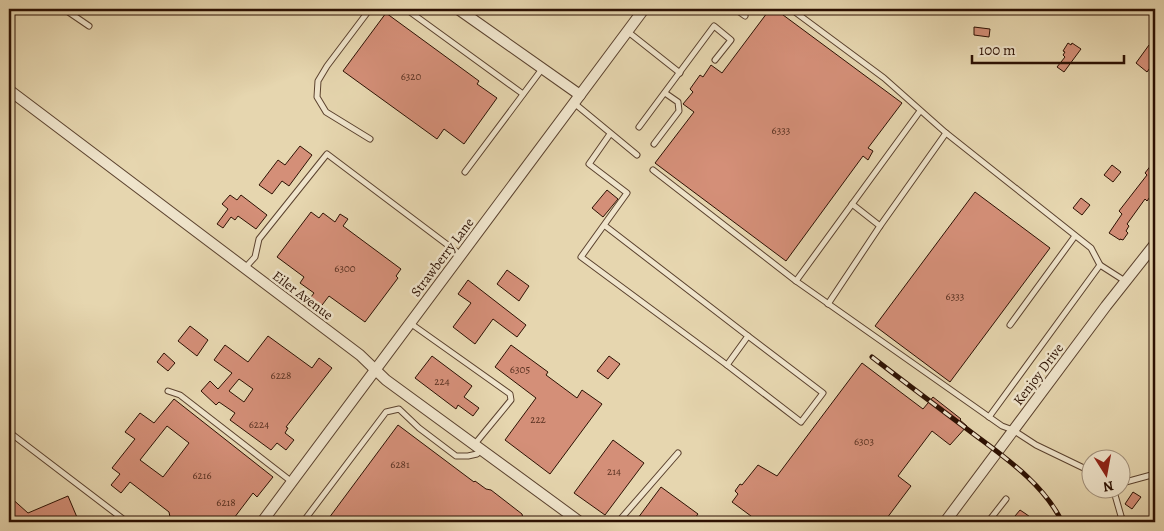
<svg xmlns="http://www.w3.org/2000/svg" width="1164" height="531" viewBox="0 0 1164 531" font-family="Alegreya,serif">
<rect width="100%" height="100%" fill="#e6d6af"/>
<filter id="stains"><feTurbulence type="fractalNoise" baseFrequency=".004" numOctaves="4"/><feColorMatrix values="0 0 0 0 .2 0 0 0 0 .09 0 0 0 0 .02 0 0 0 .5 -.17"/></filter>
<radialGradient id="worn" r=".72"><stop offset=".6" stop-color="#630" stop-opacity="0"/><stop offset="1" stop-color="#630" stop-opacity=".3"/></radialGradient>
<!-- building -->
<g fill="#d48f78" stroke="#2d1103" fill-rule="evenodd">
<polygon points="770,9 775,9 902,103 868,148 873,151 868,160 863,156 786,261 655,163 694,112 683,104 693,92 690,89 700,75 703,77 711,65 722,73"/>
<polygon points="386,13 479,81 477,84 497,98 464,144 444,129 437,139 343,71"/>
<polygon points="974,27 990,29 989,37 974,35"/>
<polygon points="1068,43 1071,45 1072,43 1081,49 1064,72 1057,67 1065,57 1063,55 1065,52 1063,51"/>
<polygon points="1149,45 1155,50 1155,61 1147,72 1136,63"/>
<polygon points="300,146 312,155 289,186 282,181 272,194 259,185 278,160 285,165"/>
<polygon points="1155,160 1155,190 1147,201 1145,199 1127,224 1129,226 1126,231 1128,233 1123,240 1120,239 1120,240 1109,233 1122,214 1119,211 1147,175 1145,173"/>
<polygon points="1112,165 1121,172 1113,182 1104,175"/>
<polygon points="607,190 618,199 603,217 592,208"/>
<polygon points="975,192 1050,248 950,382 875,326"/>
<polygon points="230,195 237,200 241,195 267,215 256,229 238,216 235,220 231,217 223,228 217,224 228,209 222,204"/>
<polygon points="1081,198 1090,205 1082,215 1073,208"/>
<polygon points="311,212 319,218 323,213 335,222 340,214 348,219 343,226 401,269 396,276 398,278 365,322 329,296 319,309 308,301 314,293 300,283 304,277 277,257"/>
<polygon points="507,270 529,286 519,301 497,284"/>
<polygon points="468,280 526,325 517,337 493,319 475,344 453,327 471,303 458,294"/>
<polygon points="190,326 208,340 197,356 178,341"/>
<path d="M268,336L312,368L319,358L332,368L286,427L288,428L285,433L294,440L286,450L277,443L271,450L230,420L235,413L219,402L216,405L201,391L210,381L218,389L232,373L214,360L225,345L248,362ZM239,379L253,389L244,402L229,391Z"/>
<polygon points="511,345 548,372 546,375 577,398 582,390 602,404 550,474 505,440 536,398 495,367"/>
<polygon points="164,353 175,363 168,371 157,362"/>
<polygon points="432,356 472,386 464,397 479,408 473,416 458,405 456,409 415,378"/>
<polygon points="609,356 620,364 608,379 597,371"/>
<polygon points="862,363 923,409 933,397 961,419 960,420 967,426 950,445 932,431 898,476 911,486 884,522 759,522 732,502 738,494 735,491 740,484 742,485 758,465 777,476"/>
<path d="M174,399L273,477L257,497L253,493L231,522H171L169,512L130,482L121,493L111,485L120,474L112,468L135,439L125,432L140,413L154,423ZM167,426L189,443L163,477L140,460Z"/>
<polygon points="398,425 474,482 475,481 486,489 491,490 522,514 524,522 326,522"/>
<polygon points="613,440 644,463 605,515 574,493"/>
<polygon points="661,487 698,514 692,522 635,522"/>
<polygon points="1133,492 1141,497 1132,509 1125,504"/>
<polygon points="9,496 28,513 68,496 79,522 9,522"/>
<polygon points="1020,510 1026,514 1037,522 1010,522"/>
</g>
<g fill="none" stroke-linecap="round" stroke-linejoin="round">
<!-- service casing -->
<g stroke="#5b422e" stroke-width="7">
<g id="service">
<polyline points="64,9 89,26"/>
<polyline points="370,9 327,66 318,81 317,97 326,112 370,139"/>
<polyline points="406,9 523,94"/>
<polyline points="735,9 745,16"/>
<polyline points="791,9 884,78 946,133 1091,248 1100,265"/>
<polyline points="627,31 680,73"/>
<polyline points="574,103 637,155"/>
<polyline points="639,127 714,26 731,40 715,60"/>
<polyline points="654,144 679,111 678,102 665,93"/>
<polyline points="653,170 796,281 920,111"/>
<polyline points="465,172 542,69"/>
<polyline points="852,204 880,226"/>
<polyline points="604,225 581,257 727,365 748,336 604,225 627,193 589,164 610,134"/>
<polyline points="245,268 255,257 259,239 327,154 461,255"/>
<polyline points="796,281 1002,426 1013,430 1036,445 1092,472"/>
<polyline points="828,304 880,226 946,133"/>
<polyline points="410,323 510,394 511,400 474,445"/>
<polyline points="1010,325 1075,236"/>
<polyline points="727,365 801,422 823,393 748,336"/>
<polyline points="168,391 180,395 292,482"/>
<polyline points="989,417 1100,265 1125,281"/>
<polyline points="9,432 127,522"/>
<polyline points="1122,483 1155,474"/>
<polyline points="1113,488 1121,516 1124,522"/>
<polyline points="303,522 386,412 399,409 419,428 456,456 468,456 477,454 481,450"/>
<polyline points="618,522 678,453"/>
<polyline points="988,522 1006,499"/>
</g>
</g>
<!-- minor casing -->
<g stroke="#5b422e" stroke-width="12">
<g id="minor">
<polyline points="458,9 580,95"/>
<polyline points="9,90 360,355 386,380 580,522"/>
<polyline points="262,522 644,9"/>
<polyline points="945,522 1106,306 1155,244"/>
</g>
</g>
<!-- service -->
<use href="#service" stroke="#efe4cb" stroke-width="5"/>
<!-- minor -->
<use href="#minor" stroke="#efe4cb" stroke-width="10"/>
<!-- rail casing -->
<g stroke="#2d1103" stroke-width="5">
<path id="rail" d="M872,357C903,381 935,405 967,429C1001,455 1043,482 1062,522"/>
</g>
<!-- rail -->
<use href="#rail" stroke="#efe4cb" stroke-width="3" stroke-dasharray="9" stroke-linecap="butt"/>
</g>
<g text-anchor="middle" stroke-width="5" stroke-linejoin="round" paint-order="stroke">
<!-- number labels -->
<g font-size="11" fill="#573020">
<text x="411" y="80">6320</text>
<text x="781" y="134">6333</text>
<text x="345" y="272">6300</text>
<text x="955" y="300">6333</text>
<text x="520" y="373">6305</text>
<text x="281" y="379">6228</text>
<text x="442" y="385">224</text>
<text x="538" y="423">222</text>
<text x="259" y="428">6224</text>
<text x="864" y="445">6303</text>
<text x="400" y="468">6281</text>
<text x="614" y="475">214</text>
<text x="202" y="479">6216</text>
<text x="226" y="506">6218</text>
</g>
<!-- street labels -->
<g font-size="14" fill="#2d1103" stroke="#efe4cb">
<text transform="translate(442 257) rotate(-53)" y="5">Strawberry Lane</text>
<text transform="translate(303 295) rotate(37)" y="5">Eiler Avenue</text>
<text transform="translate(1038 374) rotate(-53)" y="5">Kenjoy Drive</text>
</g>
</g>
<!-- margin -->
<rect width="1164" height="531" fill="none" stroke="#e6d6af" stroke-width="30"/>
<rect x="10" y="10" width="1144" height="511" fill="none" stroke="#2d1103" stroke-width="2.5"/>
<rect x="15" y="15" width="1134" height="501" fill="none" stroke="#2d1103"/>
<!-- north arrow -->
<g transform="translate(1106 474) rotate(169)"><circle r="24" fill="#efe4cb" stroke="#a1907b"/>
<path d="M0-4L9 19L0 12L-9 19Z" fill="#8f2418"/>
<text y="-8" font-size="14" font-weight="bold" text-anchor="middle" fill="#2d1103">N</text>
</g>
<!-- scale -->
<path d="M972 55v8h152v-8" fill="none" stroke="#2d1103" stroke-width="2.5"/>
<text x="979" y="55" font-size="15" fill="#2d1103" stroke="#efe4cb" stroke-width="4" paint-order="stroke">100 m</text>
<rect width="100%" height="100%" filter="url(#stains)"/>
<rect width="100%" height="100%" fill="url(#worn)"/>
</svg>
